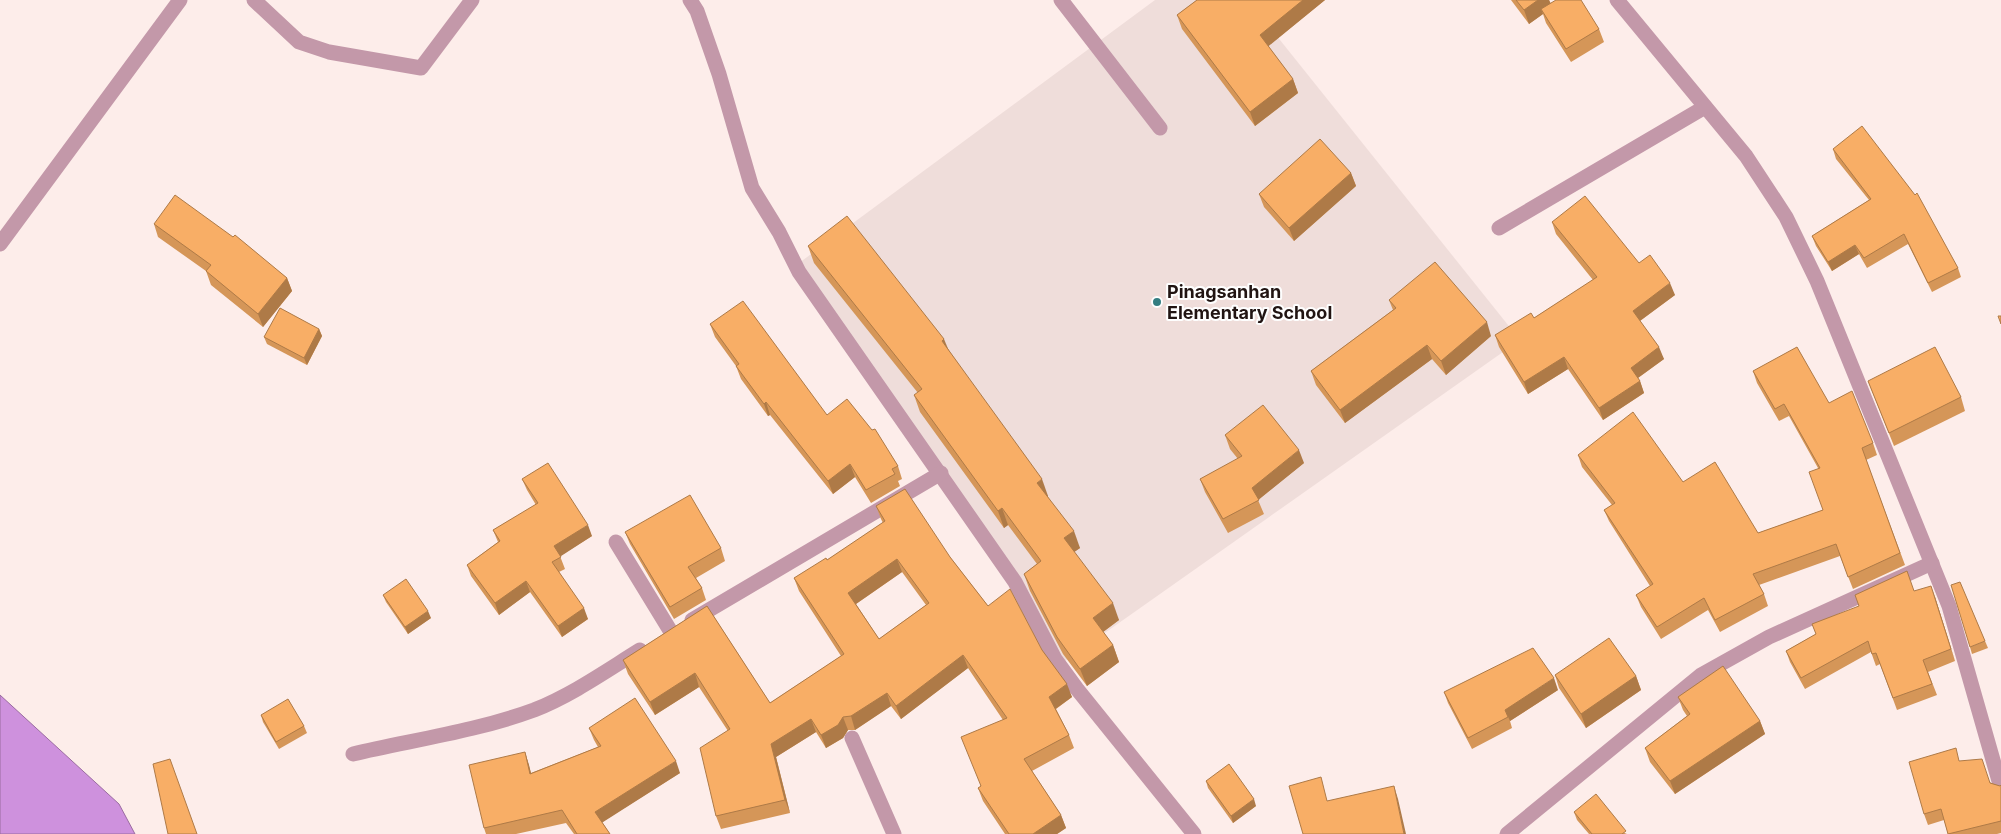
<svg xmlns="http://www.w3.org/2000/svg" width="2001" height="834" viewBox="0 0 2001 834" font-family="Inter,sans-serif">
<rect width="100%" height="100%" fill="#fdedea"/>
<!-- built -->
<polygon fill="#efddda" points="1155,0 1248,0 1520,340 1065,661 799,263"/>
<!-- water -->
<polygon fill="#ce91dd" stroke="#9a6ca0" points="0,695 119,804 135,834 0,834"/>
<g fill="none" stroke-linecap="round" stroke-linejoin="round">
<!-- service -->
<g stroke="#c398a9" stroke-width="15">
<polyline points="1061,0 1160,128"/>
<polyline points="616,542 671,632"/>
</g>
<!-- minor -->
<g stroke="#c398a9" stroke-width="15">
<polyline points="254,0 299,42 329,52 421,68 472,0"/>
<polyline points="690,0 697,11 719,74 752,188 779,232 799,272 1015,582 1055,659 1077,689 1194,834"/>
<polyline points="1617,0 1746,156 1786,217 1817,281 1949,606 2001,788"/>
<polyline points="1499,228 1705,107"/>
<polyline points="0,244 180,0"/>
<polyline points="692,620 941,473"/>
<polyline points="852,738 894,834"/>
<path d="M353,754C413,740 477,731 534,710C572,695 606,671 640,650"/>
<polyline points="1507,834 1701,675 1769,637 1932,563"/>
</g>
</g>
<!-- wall -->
<g fill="#d59658" fill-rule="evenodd">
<polygon points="1197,0 1325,0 1268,46 1293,79 1298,93 1255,126 1182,29 1177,15"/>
<polygon points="1511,0 1549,0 1551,4 1599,29 1604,42 1571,62 1546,23 1543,14 1529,24"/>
<polygon points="1833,149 1958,268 1961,277 1932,292 1908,244 1867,268 1859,254 1832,271 1816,246 1812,236 1869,200 1836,159"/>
<polygon points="1351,173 1356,186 1294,241 1264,207 1259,194"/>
<polygon points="1552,222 1639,263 1675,295 1640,321 1664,359 1638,378 1640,381 1644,393 1603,420 1568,369 1528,394 1499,347 1495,335 1534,318 1593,280 1556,234"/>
<polygon points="154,224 233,237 287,278 292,291 263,327 211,285 206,271 158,237"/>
<polygon points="808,246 948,349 1048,496 1048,497 1080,548 1074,552 1119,620 1103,632 1113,645 1119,662 1087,686 1063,654 1030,591 1024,574 1037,564 1008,525 1004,528 920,412 914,395 918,393 814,263"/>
<polygon points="1389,300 1491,336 1446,375 1432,359 1345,423 1316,385 1311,371 1393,310"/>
<polygon points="710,324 827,415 898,466 902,479 898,481 900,486 871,503 855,477 833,494 770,415 768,416 741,379 736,366 715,337"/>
<polygon points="319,329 322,336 307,365 267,344 264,337"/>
<polygon points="1753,371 1829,403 1873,443 1877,455 1866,460 1905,565 1853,589 1840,556 1759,585 1764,594 1768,606 1720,632 1708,610 1661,639 1641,607 1636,595 1650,586 1609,521 1604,510 1612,505 1582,467 1578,455 1683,482 1758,533 1823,510 1818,468 1789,416 1779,421 1757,383"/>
<polygon points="1868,381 1961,397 1965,411 1894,446"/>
<polygon points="1225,435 1304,463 1258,500 1264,514 1228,533 1205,492 1200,479 1238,459 1230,449"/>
<polygon points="522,479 592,536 560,556 565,569 559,572 588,619 562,637 530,592 499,615 471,576 467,565 498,542 493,530 536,505 527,490"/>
<path d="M876,506L950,557L988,606L1042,650L1072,697L1056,709L1069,735L1074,748L1032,771L1061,815L1066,828L1057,834H1005L983,801L978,788L980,787L1003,720L968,668L901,719L891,706L855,730H848L843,738L826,748L816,732L776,757L790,813L721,829L716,816L728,731L699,687L655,715L628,674L623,660L707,606L770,703L841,656L799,591L794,578L827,560L883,523L881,519ZM902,572L926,605L879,639L856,604Z"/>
<polygon points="625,532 721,548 725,561 696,578 702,588 706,600 674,619 630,544"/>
<polygon points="1914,591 1935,597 1955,661 1928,672 1937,695 1897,710 1880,664 1876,666 1871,652 1805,689 1790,662 1786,651 1816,634 1812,624"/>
<polygon points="383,595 431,618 408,634 386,602"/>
<polygon points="1985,641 1988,648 1972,654 1970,647"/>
<polygon points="1555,675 1636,676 1641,690 1586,728 1559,688"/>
<polygon points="1558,690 1510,721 1512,728 1472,749 1448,703 1444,692"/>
<polygon points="1678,697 1760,721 1765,734 1675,794 1650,762 1645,748 1687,716 1683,710"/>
<polygon points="261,715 304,726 307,733 279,749 263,722"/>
<polygon points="589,728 680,773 602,822 610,834 574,834 566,823 516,834 486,834 484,828 525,752 531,773 598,747 594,740"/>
<polygon points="1960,761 1991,783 2000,786 2001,785 2001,833 1997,834 1948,834 1944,820 1928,825 1924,814"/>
<polygon points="1206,781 1256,806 1233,823 1208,788"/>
<polygon points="1574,812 1627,834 1589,834 1577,820"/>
</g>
<!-- shaded-wall -->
<g fill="#ae7a47">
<polygon points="1303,0 1325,0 1265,49 1260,35"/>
<polygon points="1538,0 1549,0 1552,7 1541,9 1543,14 1529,24 1524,10"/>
<polygon points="1293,79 1298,93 1255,126 1250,112"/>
<polygon points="1351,173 1356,186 1294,241 1289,228"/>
<polygon points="1855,245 1859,254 1832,271 1828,262"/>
<polygon points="287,278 292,291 263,327 258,314"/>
<polygon points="1670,283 1675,295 1637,323 1633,311"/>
<polygon points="1487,322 1491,336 1446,375 1441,361"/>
<polygon points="319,329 322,336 307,365 304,358"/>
<polygon points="944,339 951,356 942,341"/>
<polygon points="1427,345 1432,359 1345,423 1340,410"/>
<polygon points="1659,347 1664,359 1635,380 1631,368"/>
<polygon points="1564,357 1568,369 1528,394 1524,382"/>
<polygon points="1640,381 1644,393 1603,420 1599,408"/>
<polygon points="766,402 770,415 768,416 764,404"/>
<polygon points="1299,450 1304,463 1257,501 1252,488"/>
<polygon points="850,464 855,477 833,494 828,481"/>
<polygon points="1042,479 1048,496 1043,500 1037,483"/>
<polygon points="1002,508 1008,525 1004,528 998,511"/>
<polygon points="588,525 592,536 558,558 554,546"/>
<polygon points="1074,531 1080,548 1070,555 1064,538"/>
<polygon points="897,559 902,572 853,606 848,593"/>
<polygon points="526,581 530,592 499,615 495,603"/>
<polygon points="1931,586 1935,597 1955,661 1951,649"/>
<polygon points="1113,603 1119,620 1099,635 1093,618"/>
<polygon points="584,608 588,619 562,637 558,626"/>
<polygon points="428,611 431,618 408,634 405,627"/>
<polygon points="1113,645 1119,662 1087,686 1080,669"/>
<polygon points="963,655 968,668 901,719 896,706"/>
<polygon points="695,673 699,687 655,715 650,702"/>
<polygon points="1636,676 1641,690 1586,728 1581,714"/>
<polygon points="1554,678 1558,690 1510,721 1505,710"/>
<polygon points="1067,684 1072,697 1054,710 1049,697"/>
<polygon points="887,693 891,706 855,730 851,716"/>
<polygon points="843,717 848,730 843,738 826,748 821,735"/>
<polygon points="811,719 816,732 776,757 790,813 785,800 771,744"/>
<polygon points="1760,721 1765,734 1675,794 1670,781"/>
<polygon points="525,752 529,765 534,786 530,774"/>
<polygon points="676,761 680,773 600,824 595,812"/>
<polygon points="1394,786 1398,799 1406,834 1404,834"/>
<polygon points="1254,799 1256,806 1233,823 1231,816"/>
<polygon points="1061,815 1066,828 1057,834 1033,834"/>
</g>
<!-- building -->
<g fill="#f8ae66" stroke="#ae7a47" fill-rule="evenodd">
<polygon points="1197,0 1303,0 1260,35 1293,79 1250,112 1177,15"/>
<polygon points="1516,0 1538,0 1524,10"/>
<polygon points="1556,0 1581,0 1599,29 1566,49 1541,9"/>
<polygon points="1862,126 1915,195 1917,193 1958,268 1928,283 1904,234 1864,258 1855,245 1828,262 1812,236 1871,199 1833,149"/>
<polygon points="1320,139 1351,173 1289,228 1259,194"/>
<polygon points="175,195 233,237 235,235 287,278 258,314 206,271 211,265 154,224"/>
<polygon points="1585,196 1639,263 1650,255 1670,283 1633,311 1659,347 1631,368 1640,381 1599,408 1564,357 1524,382 1495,335 1531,313 1534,318 1597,277 1552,222"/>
<polygon points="847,216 944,339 942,341 1042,479 1037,483 1074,531 1064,538 1113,603 1093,618 1113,645 1080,669 1057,637 1024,574 1041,561 1002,508 998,511 914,395 922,389 808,246"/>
<polygon points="1435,262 1487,322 1441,361 1427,345 1340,410 1311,371 1396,308 1389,300"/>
<polygon points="743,301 827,415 847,399 872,430 875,429 898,466 892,469 895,474 866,490 850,464 828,481 766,402 764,404 736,366 739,364 710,324"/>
<polygon points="280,308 319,329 304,358 264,337"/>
<polygon points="1998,316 2001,316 2001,324"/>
<polygon points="1797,347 1829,403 1852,391 1873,443 1862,448 1900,553 1848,577 1836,544 1753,574 1764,594 1715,620 1704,598 1657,627 1636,595 1653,584 1604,510 1615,503 1578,455 1633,412 1683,482 1715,462 1758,533 1823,510 1809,472 1820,468 1784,404 1775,409 1753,371"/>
<polygon points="1935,347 1961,397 1889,433 1868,381"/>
<polygon points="1263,405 1299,450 1252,488 1259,500 1223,519 1200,479 1242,456 1225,435"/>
<polygon points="548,463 588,525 554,546 561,557 552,562 584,608 558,626 526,581 495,603 467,565 500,541 493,530 538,503 522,479"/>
<path d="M905,489L950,557L988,606L1010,589L1042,650L1067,684L1049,697L1069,735L1024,759L1061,815L1033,834H1009L978,788L981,786L961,737L1007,718L963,655L896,706L887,693L851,716L843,717L838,725L821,735L811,719L771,744L785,800L716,816L700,748L730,729L695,673L650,702L623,660L707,606L770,703L844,654L794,578L826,558L827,560L885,521L876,506ZM897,559L929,603L879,639L848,593Z"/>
<polygon points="690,495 721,548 688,567 702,588 670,607 625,532"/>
<polygon points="1907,571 1914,591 1931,586 1951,649 1923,660 1932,684 1893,698 1876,653 1872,654 1868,641 1801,678 1786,651 1816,634 1812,624 1859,606 1855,595"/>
<polygon points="406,579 428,611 405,627 383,595"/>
<polygon points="1960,582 1985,641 1970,647 1951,585"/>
<polygon points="1609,638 1636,676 1581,714 1555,675"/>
<polygon points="1533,648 1554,678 1505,710 1508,717 1468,738 1444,692"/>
<polygon points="1723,666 1760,721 1670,781 1645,748 1690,714 1678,697"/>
<polygon points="635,698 676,761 595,812 610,834 577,834 562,810 484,828 469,765 525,752 530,774 601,746 589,728"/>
<polygon points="288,699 304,726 276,742 261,715"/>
<polygon points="1956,748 1959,761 1982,759 1990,783 2000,786 2001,785 2001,821 1948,834 1941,809 1924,814 1909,762"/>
<polygon points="170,759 197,834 168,834 153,764"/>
<polygon points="1229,764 1254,799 1231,816 1206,781"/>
<polygon points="1321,777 1327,801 1394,786 1404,834 1303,834 1289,786"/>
<polygon points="1596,794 1626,831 1622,834 1592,834 1574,812"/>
</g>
<!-- markers -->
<circle fill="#347d81" stroke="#fefefe" stroke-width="2" cx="1157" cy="302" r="5"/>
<g text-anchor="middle" stroke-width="4" stroke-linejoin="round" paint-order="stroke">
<!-- poi labels -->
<g font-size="18" font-weight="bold" fill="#211412" stroke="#fefefe" text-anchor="start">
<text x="1167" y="298">Pinagsanhan<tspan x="1167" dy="21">Elementary School</tspan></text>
</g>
</g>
</svg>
